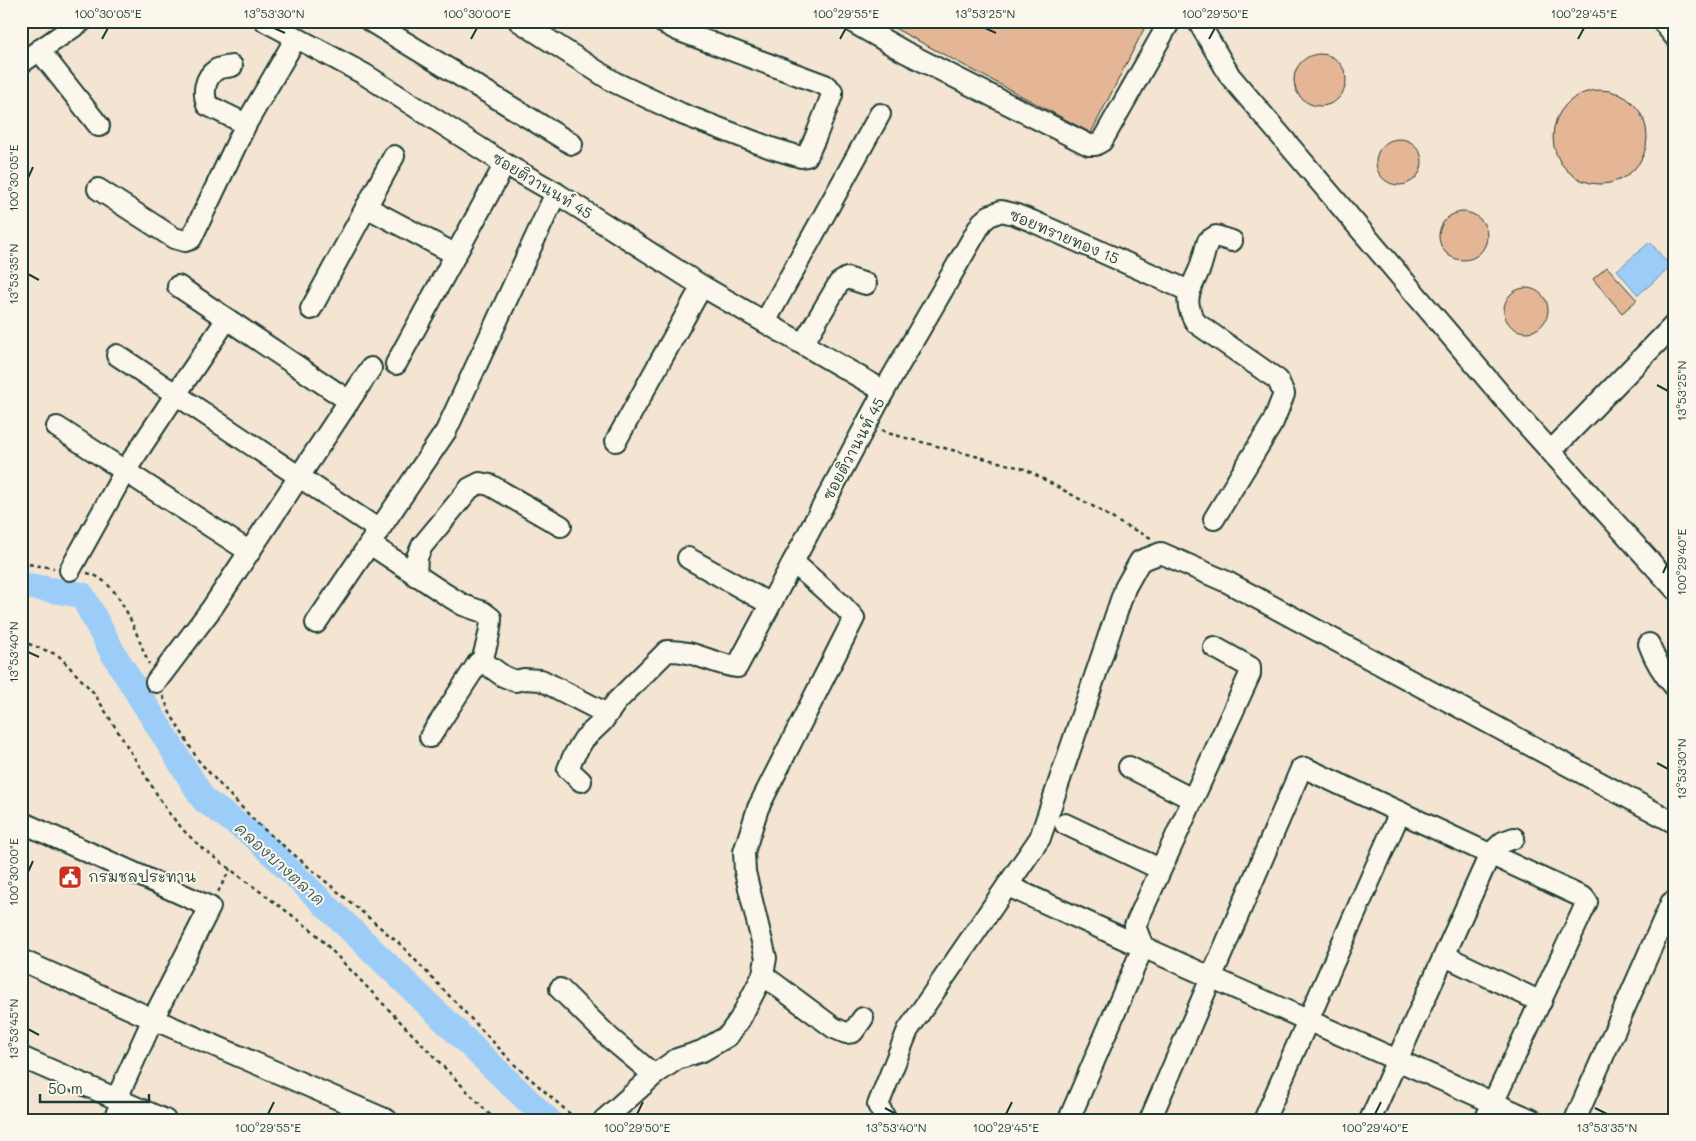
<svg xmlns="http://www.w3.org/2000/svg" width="1696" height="1141" viewBox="0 0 1696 1141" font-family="Mali,'Playpen Sans Thai',sans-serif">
<rect width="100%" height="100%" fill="#f4e4d2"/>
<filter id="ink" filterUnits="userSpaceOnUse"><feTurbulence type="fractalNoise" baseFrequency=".02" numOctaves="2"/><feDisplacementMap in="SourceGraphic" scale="10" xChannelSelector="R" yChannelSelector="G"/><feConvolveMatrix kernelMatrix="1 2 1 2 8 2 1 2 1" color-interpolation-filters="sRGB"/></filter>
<g filter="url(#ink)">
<!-- water -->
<polygon fill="#9bcdf8" stroke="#6993aa" points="1650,242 1671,267 1638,295 1617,270"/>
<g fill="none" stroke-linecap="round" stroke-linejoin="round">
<!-- river -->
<polyline stroke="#9bcdf8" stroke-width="26" points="21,585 82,595 113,653 204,800 255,837 548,1120"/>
</g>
<!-- building -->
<g fill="#e5b695" stroke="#1f3d34">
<polygon points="881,21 1148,21 1091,133"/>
<circle cx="1320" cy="80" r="26"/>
<circle cx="1600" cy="137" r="47"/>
<circle cx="1399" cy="162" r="23"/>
<circle cx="1463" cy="236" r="24"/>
<polygon points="1607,267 1637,300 1622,313 1593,279"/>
<circle cx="1526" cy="310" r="22"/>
</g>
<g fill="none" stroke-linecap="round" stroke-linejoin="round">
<!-- minor casing -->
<g stroke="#1f3d34" stroke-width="24">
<g id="minor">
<polyline points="265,21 364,74 505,164 556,193 702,286 884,391 793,562 843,606 854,618 758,808 744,852 745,872 766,958 763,975 740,1019 728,1036 702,1051 677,1059 654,1075 604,1120"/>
<polyline points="370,21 572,144"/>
<polyline points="519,21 614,82 682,114 771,148 801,157 807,156 816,136 832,95 832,91 825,85 677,30 660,21"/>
<polyline points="854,21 856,24 905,52 1089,145 1095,145 1102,141 1170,21"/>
<polyline points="1198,21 1230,76 1518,415 1675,589"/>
<polyline points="1662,21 1675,37"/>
<polyline points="39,50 99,126"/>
<polyline points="21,63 82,21"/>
<path d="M232,66C228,67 220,67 216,70C204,78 203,93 207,105L246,124"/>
<polyline points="98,189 174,238 185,241 191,239 246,124 296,38"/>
<polyline points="366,207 455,254"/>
<polyline points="178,286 349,401"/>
<polyline points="311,309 394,156"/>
<polyline points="765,322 880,114"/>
<polyline points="803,344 839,283 847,278 866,284"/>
<polyline points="117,355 379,530"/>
<polyline points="396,364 505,164"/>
<polyline points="884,391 982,222 989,216 1001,211 1014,214 1032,221 1189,291"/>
<polyline points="57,427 250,552"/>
<polyline points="616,441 702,286"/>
<polyline points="1551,451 1675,324"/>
<path d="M1214,519L1273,422L1284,394L1278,380L1196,323C1181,299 1191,290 1200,268C1203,259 1205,250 1208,241L1216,236L1232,241"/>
<path d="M370,544L442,592L463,605L483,612L491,618C491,633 486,646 482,661L478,663L430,737"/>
<polyline points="688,558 770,604"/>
<polyline points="70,570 125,471 176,394 227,319"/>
<polyline points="416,576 417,557 422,546 470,488 480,483 490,485 561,526"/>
<polyline points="316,623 446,431 556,193"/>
<path d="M1649,644C1655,661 1663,674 1675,687"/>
<polyline points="482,661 503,676 515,681 524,679 541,680 607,714"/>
<polyline points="156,682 212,608 371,368"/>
<polyline points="1129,767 1192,799"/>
<path d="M581,781L568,769L573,757L584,739L602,722L617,701L667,651C696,650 711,664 737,667L793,562"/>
<polyline points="21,822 210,907 153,1019 117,1098"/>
<polyline points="1065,824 1160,869"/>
<polyline points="1008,886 1131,942 1141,941"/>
<polyline points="1143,947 1532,1120"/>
<polyline points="1445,956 1541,1002"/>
<polyline points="21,960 153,1019 387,1120"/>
<polyline points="763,975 834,1028 846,1033 853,1032 863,1018"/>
<polyline points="560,989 611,1039 654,1075"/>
<polyline points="21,1057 165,1120"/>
<polyline points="1070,1117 1143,947 1135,926 1250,674 1250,667 1214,647"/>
<polyline points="114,1120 122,1100"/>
<polyline points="886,1120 878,1105 908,1030 1040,838 1125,588 1140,561 1161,553 1227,582 1675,823"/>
<polyline points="1150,1120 1301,769 1305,768 1584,898 1587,902 1485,1120"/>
<polyline points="1264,1120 1400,812"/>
<polyline points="1370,1120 1490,854 1503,842 1514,838"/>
<polyline points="1575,1120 1671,903"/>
</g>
</g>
<!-- path -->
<g stroke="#1f3d34" stroke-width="2.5" stroke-dasharray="4 4" stroke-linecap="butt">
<polyline points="882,430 887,433 1025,469 1096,508 1120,523 1153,539"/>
<polyline points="21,563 54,568"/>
<path d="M87,573C121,580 136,635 149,664"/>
<polyline points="21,641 58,655 94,693 168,812 186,833 203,849 313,931 495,1120"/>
<polyline points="163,696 170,713 198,760 224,789 259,825 401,945 516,1066 577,1120"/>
<polyline points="218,892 230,869"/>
</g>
<!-- minor -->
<use href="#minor" stroke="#fbf7ec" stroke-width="20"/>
</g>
</g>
<!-- ticks -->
<path fill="none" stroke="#1f3d34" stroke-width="2" d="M274,28L285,33M985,28L996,33M102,39L108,28M471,39L477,28M840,39L846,28M1209,39L1215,28M1578,39L1584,28M28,178L33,167M28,274L39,280M1657,385L1668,391M1663,573L1668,562M28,652L39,657M1657,763L1668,769M28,872L33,861M28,1029L39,1035M885,1108L896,1114M1595,1108L1607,1114M268,1114L274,1102M637,1114L643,1102M1006,1114L1012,1102M1375,1114L1381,1102"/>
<!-- icons -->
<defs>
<g id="civic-square" transform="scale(1.25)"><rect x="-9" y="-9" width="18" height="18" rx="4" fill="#c8321e" stroke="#fbf7ec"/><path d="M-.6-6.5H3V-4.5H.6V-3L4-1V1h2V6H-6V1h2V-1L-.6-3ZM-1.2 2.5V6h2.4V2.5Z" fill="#fff"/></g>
</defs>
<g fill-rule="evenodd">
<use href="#civic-square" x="70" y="877"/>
</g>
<g text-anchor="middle" stroke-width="4" stroke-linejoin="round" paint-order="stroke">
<!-- street labels -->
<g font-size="15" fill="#1f3d34" stroke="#fbf7ec">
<text transform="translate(542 186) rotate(31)" y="5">ซอยติวานนท์ 45</text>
<text transform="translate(1064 237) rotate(23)" y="5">ซอยทรายทอง 15</text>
<text transform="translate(854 449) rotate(-62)" y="5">ซอยติวานนท์ 45</text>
</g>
<!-- poi labels -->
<g font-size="15" fill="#1f3d34" stroke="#fbf7ec" text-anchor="start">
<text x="88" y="882">กรมชลประทาน</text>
</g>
<!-- water labels -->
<g font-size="16" font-style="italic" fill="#385a5b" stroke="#fbf7ec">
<text transform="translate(280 864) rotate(42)" y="6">คลองบางตลาด</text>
</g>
</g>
<!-- margin -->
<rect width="1696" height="1141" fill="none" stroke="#fbf7ec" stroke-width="55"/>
<!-- scale -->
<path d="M40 1094v8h109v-8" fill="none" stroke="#1f3d34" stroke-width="2.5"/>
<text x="48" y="1094" font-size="15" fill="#1f3d34" stroke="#fbf7ec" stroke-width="4" paint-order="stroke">50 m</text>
<rect x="28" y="28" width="1640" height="1086" fill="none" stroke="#1f3d34" stroke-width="2"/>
<g font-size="12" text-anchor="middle" fill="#1f3d34">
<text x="108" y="18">100°30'05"E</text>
<text x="274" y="18">13°53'30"N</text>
<text x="477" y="18">100°30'00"E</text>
<text x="846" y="18">100°29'55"E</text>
<text x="985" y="18">13°53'25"N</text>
<text x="1215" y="18">100°29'50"E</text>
<text x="1584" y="18">100°29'45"E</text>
<text transform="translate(14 178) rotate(-90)" y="4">100°30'05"E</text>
<text transform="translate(14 274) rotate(-90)" y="4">13°53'35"N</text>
<text transform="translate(1682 391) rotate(-90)" y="4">13°53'25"N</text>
<text transform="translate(1682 562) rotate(-90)" y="4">100°29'40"E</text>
<text transform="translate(14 652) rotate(-90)" y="4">13°53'40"N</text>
<text transform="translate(1682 769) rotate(-90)" y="4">13°53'30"N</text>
<text transform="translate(14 872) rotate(-90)" y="4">100°30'00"E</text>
<text transform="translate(14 1029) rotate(-90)" y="4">13°53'45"N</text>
<text x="268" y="1132">100°29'55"E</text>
<text x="637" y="1132">100°29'50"E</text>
<text x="896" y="1132">13°53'40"N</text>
<text x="1006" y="1132">100°29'45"E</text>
<text x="1375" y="1132">100°29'40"E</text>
<text x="1607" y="1132">13°53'35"N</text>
</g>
</svg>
